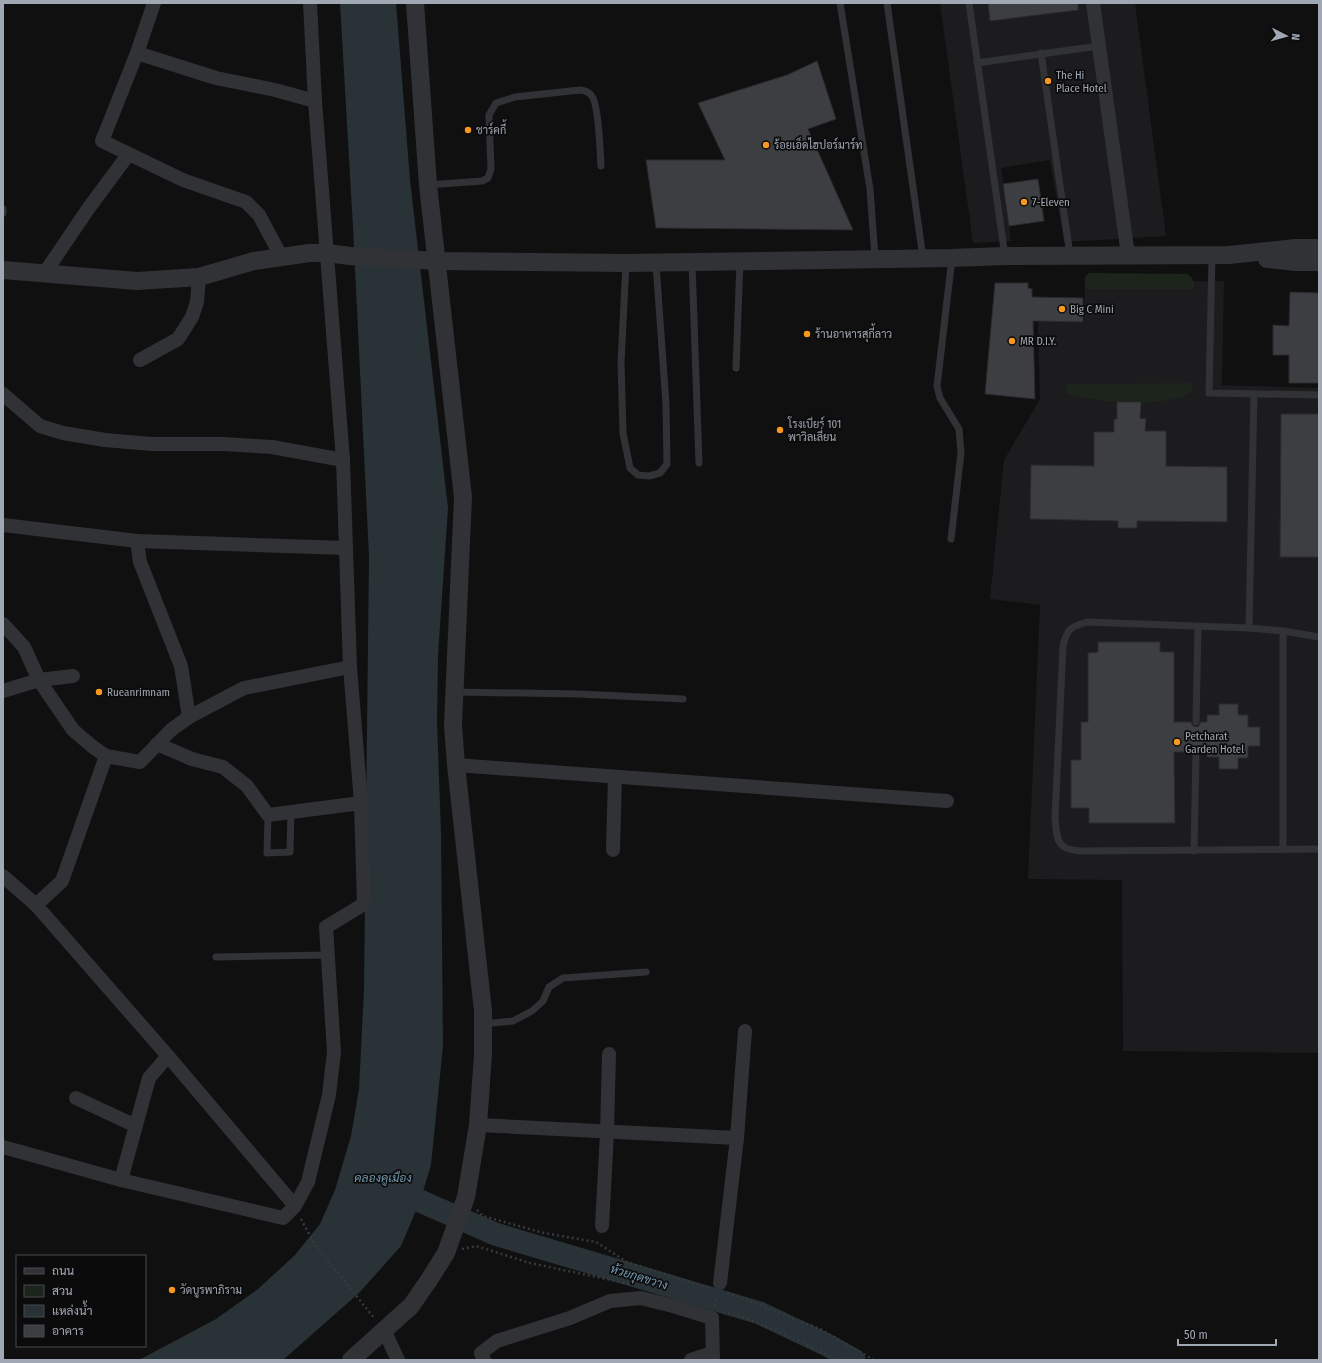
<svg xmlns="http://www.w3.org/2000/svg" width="1322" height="1363" viewBox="0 0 1322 1363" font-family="'Fira Sans Condensed',Sarabun,sans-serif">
<rect width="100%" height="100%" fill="#101011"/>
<!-- built -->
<g fill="#1c1c1e">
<polygon points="940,3 1135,3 1166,236 1064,242 1050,160 1001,168 1011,241 973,243"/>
<polygon points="1224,281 1222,385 1319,388 1319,1053 1123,1051 1122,880 1028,879 1040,605 990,599 1004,460 1040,399 1038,322 1084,322 1085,282"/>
</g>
<!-- green -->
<g fill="#1c241c">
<path d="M1089,273L1187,274C1194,278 1194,282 1195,289H1085V277Z"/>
<path d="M1192,383V392C1165,409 1096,403 1066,393V384Z"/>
</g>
<!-- water -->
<polygon fill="#283237" points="340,3 396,3 410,180 448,508 438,655 437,722 441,833 443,1046 431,1165 420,1201 401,1246 359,1293 283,1360 139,1360 216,1319 258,1289 295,1255 320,1224 335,1190 351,1136 359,1089 364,989 369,557 353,227"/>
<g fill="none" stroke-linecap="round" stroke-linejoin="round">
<!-- river -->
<polyline stroke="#283237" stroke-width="23" points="420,1201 495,1234 760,1313 829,1346 854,1360"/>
</g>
<!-- building -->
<g fill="#3c3e41" stroke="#2a2a2d">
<polygon points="988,3 1078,3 1078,10 990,21"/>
<polygon points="817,61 836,119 808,129 853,230 656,228 646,160 725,160 698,103 787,75"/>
<polygon points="1038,179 1044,221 1009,226 1003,184"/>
<polygon points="995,283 1028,283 1028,288 1032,289 1032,297 1083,298 1083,322 1033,321 1035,399 985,394"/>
<polygon points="1290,292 1319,293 1319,383 1289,383 1289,355 1273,355 1273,325 1289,326"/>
<polygon points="1117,402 1141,402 1140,418 1146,419 1145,431 1166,431 1166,466 1227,467 1227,522 1137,521 1137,528 1118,528 1118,521 1030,519 1031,465 1094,466 1094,432 1114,432 1114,419 1117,419"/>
<polygon points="1281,414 1319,414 1319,557 1280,557"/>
<polygon points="1098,642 1160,642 1160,652 1174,652 1174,722 1191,722 1193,726 1198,727 1201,722 1207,722 1207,715 1219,715 1219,704 1238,704 1238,715 1248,715 1248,727 1260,727 1260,746 1248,746 1248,758 1238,758 1238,769 1219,769 1219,757 1207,757 1207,752 1201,752 1200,749 1196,747 1193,748 1191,752 1174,752 1175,823 1089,823 1089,808 1071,808 1071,760 1081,760 1081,722 1088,722 1088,653 1098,652"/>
</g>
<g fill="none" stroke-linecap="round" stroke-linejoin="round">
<!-- path -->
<g stroke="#37393d" stroke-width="2.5" stroke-dasharray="2 3" stroke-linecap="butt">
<polyline points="477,1210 483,1216 544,1233 596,1242 627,1262 708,1288"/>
<polyline points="301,1219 315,1245 375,1319"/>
<polyline points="462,1249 476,1246 530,1263 634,1285"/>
<polyline points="727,1293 745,1299 822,1330 874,1360"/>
<polyline points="715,1306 718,1295"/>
<polyline points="723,1312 743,1317 791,1337 837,1360"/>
</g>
<!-- service -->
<g stroke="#313236" stroke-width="7">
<polyline points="840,3 870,189 875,258"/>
<polyline points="887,3 923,258"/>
<polyline points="969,3 1005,256"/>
<polyline points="1041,53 1070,255"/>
<polyline points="977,63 1099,46"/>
<path d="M428,185L482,181L488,178L491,169L489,115L496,103L515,97L580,90C586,91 590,92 593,98C599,110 600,150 601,166"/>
<polyline points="3,209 3,213"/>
<polyline points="1212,256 1209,393 1319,395"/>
<polyline points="626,263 621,362 623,433 630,468 638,475 649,476 660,473 667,464 666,404 656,264"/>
<polyline points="692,263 699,463"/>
<polyline points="736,368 740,262"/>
<polyline points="951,539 961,453 959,429 940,398 937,386 952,258"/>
<polyline points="1249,628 1254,394"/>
<polyline points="1283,631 1319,637"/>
<polyline points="455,692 579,694 683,699"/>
<polyline points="1196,722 1198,627"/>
<polyline points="268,815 267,853 290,852 291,812"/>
<path d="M1283,850V631L1249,628L1087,622C1070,627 1067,629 1063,646L1055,817C1057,840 1056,850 1082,851C1161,851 1240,850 1319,849"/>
<polyline points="1194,851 1196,752"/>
<polyline points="216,957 328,955"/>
<polyline points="483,1024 513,1021 532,1011 543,1001 549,987 563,978 646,972"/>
</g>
<!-- minor -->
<g stroke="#313236" stroke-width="14">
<polyline points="154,3 137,53 102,141 183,180 246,202 259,215 281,256"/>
<polyline points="1093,3 1128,255"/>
<polyline points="137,53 216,78 275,90 315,101"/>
<polyline points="44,274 88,209 128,155"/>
<polyline points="140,360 178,339 192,317 197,302 199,277"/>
<polyline points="3,394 40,426 63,433 105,440 152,444 223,444 272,447 343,460"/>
<polyline points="3,525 137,541 346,548"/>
<polyline points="137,541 140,562 181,666 189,717"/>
<polyline points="3,624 24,647 39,680 73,730 93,747 106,756 140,762 171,730 189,717 244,688 350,667"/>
<polyline points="3,691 39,680 73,676"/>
<polyline points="157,744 192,759 223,767 247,786 268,815 361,803"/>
<polyline points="456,765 947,801"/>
<polyline points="613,850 615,777"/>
<polyline points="3,876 36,905 168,1056 295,1206"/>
<polyline points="36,905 62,881 106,756"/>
<polyline points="76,1098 136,1126"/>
<polyline points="478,1125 737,1138"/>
<polyline points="3,1147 121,1180 283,1218 295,1206 308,1182 329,1095 334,1052 326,927 364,904 361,803 350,667 343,460 315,101 310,3"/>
<polyline points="121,1180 149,1078 168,1056"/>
<polyline points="602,1226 607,1133 609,1054"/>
<polyline points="720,1283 737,1138 745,1031"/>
<polyline points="384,1330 398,1360"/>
<polyline points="484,1360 481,1353 497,1341 570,1318 610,1301 641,1298 673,1306 712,1318 713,1360"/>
<polyline points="691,1360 712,1353"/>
</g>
<!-- tertiary -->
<g stroke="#313236" stroke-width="18">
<polyline points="1267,259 1296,262 1319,262"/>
<polyline points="3,270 137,281 199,277 254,261 309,253 327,253 350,256 437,261 626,263 952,258 1005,256 1229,255 1296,248 1319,248"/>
<polyline points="351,1360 411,1306 429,1280 446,1253 466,1197 478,1125 483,1054 483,1011 456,765 453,725 463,497 428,185 415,3"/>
</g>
</g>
<!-- markers -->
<g fill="#f79822" stroke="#0b0b0c" stroke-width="1.5">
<circle cx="1048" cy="81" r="4"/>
<circle cx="468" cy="130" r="4"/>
<circle cx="766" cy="145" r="4"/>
<circle cx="1024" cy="202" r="4"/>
<circle cx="1062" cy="309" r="4"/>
<circle cx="807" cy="334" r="4"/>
<circle cx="1012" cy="341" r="4"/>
<circle cx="780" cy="430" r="4"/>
<circle cx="99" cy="692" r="4"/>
<circle cx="1177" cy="742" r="4"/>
<circle cx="172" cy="1290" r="4"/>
</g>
<g text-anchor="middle" stroke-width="3.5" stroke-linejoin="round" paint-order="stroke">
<!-- poi labels -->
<g font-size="11" fill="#a0a8b3" stroke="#0b0b0c" text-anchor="start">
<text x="1056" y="79">The Hi<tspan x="1056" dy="13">Place Hotel</tspan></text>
<text x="476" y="134">ชาร์คกึ้</text>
<text x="774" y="149">ร้อยเอ็ดไฮปอร์มาร์ท</text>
<text x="1032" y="206">7-Eleven</text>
<text x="1070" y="313">Big C Mini</text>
<text x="815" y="338">ร้านอาหารสุกี้ลาว</text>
<text x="1020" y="345">MR D.I.Y.</text>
<text x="788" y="428">โรงเบียร์ 101<tspan x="788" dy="13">พาวิลเลี่ยน</tspan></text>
<text x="107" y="696">Rueanrimnam</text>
<text x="1185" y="740">Petcharat<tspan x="1185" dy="13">Garden Hotel</tspan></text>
<text x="180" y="1294">วัดบูรพาภิราม</text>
</g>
<!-- water labels -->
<g font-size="12" font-style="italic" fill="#759bb0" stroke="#0b0b0c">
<text x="383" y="1182">คลองคูเมือง</text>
<text transform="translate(639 1277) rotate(17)" y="4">ห้วยกุดขวาง</text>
</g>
</g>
<!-- border -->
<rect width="1322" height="1363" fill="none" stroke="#a0a8b3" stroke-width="8"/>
<!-- legend -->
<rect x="16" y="1255" width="130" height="92" fill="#0b0b0c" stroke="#474a4f"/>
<rect x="24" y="1268" width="20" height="6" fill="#313236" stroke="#474a4f"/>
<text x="52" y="1275" font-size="12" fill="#a0a8b3">ถนน</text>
<rect x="24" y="1285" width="20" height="12" fill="#1c241c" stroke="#474a4f"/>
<text x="52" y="1295" font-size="12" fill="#a0a8b3">สวน</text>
<rect x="24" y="1305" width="20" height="12" fill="#283237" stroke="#474a4f"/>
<text x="52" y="1315" font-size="12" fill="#a0a8b3">แหล่งน้ำ</text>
<rect x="24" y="1325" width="20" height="12" fill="#3c3e41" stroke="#474a4f"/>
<text x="52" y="1335" font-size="12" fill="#a0a8b3">อาคาร</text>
<!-- north arrow -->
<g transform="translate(1286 36) rotate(96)" stroke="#0b0b0c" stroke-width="3" paint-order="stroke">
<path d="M0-3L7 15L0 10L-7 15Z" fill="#a0a8b3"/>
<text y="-6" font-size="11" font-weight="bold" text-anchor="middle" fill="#a0a8b3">N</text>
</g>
<!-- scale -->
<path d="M1178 1339v6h98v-6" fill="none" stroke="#a0a8b3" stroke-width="2"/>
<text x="1184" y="1339" font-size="12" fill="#a0a8b3" stroke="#0b0b0c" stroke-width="3" paint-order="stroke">50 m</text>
</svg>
